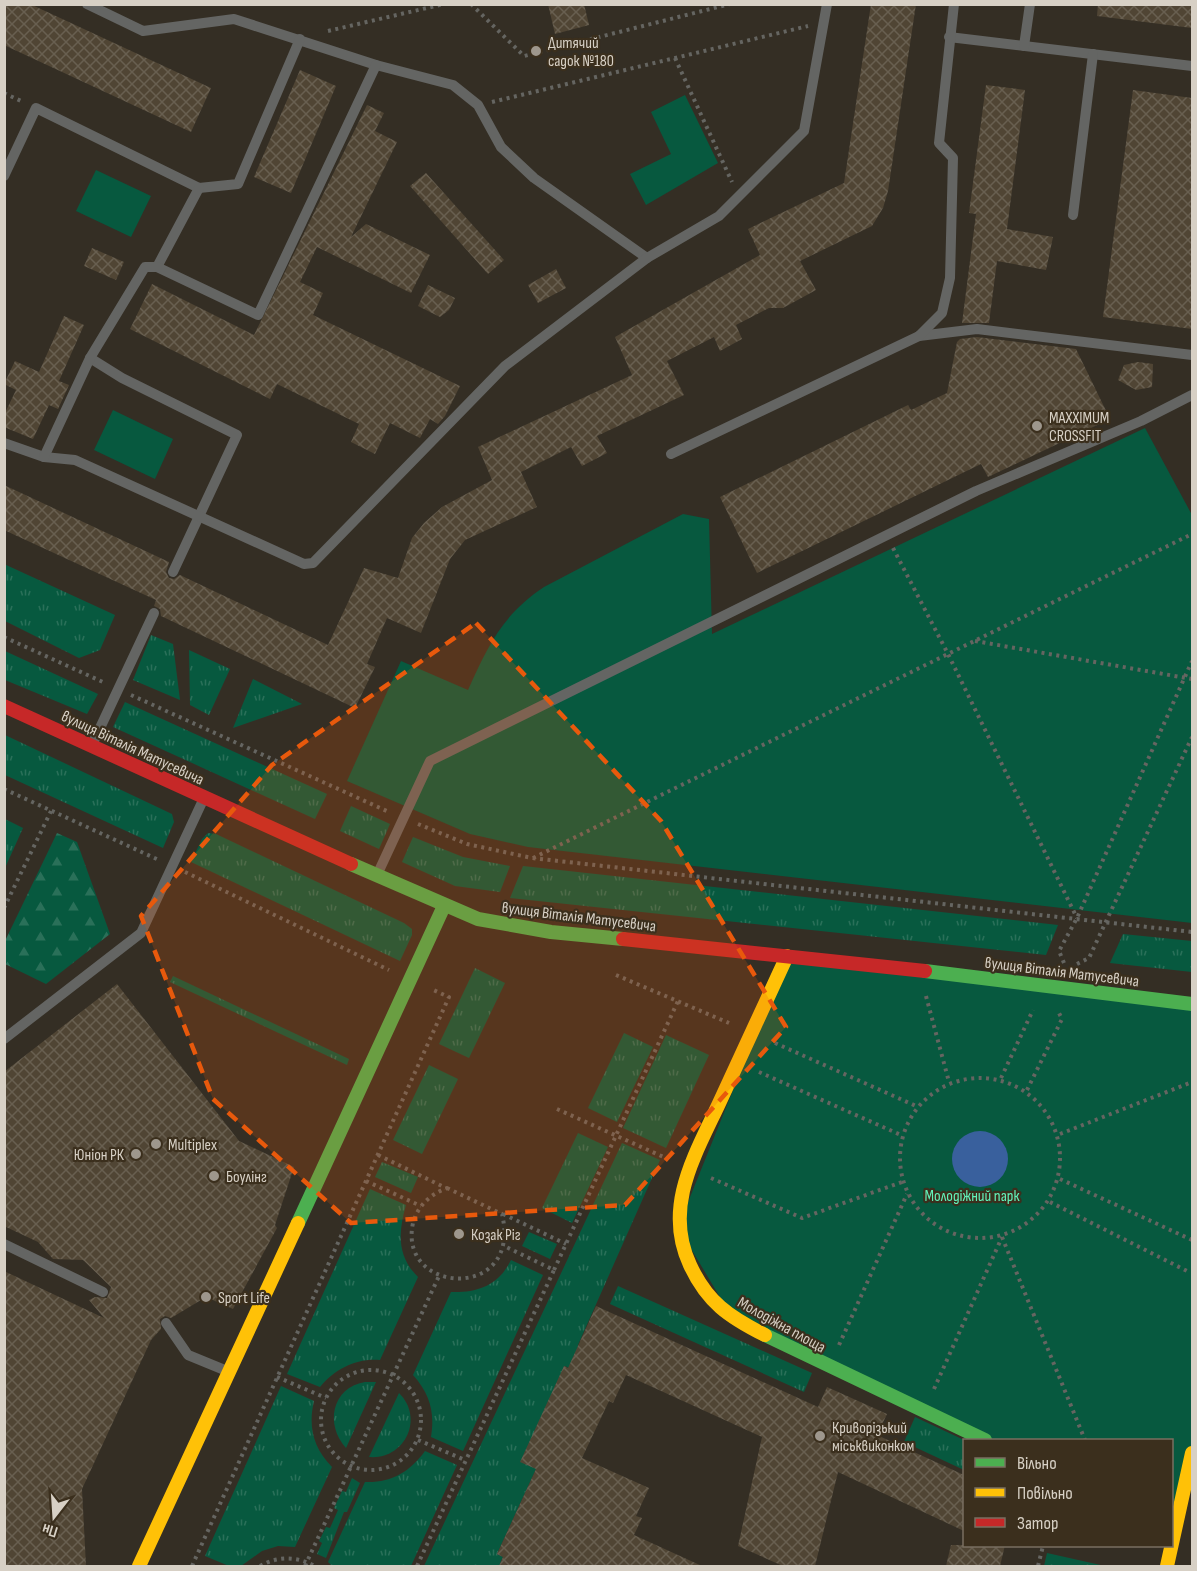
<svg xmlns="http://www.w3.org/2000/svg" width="1197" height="1571" viewBox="0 0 1197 1571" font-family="'Sofia Sans Condensed',sans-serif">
<defs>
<pattern id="grass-tufts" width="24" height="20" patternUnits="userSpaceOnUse" patternTransform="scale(1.5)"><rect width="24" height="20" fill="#07593f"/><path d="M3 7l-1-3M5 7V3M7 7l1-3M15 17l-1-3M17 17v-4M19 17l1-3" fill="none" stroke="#2a7059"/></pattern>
<pattern id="forest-firs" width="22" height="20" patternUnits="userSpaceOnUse" patternTransform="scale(1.5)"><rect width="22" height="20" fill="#07593f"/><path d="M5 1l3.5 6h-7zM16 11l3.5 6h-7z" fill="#2a7059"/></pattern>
<pattern id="building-cross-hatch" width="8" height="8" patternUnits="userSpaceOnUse" patternTransform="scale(1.5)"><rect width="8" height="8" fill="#504534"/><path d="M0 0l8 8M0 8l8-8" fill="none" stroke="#685f50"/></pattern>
</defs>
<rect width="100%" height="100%" fill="#342e24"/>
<!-- grass -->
<g fill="url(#grass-tufts)">
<polygon points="4,564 115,615 100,650 79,658 5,621"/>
<polygon points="151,635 173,644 180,700 133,680"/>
<polygon points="189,650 230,669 209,715 190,705"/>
<polygon points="5,651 98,694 87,714 5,680"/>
<polygon points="253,679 302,704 233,728"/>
<polygon points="125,702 327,794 315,819 113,727"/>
<polygon points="5,735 172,814 174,822 163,848 5,775"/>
<polygon points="351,806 390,824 379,849 340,831"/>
<polygon points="5,819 23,828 5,868"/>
<polygon points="208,833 216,834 404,923 412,929 412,935 400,961 191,862 202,839"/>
<polygon points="413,837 463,857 510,866 500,892 455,886 402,862"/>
<polygon points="523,866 1058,925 1046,955 510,898"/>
<polygon points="1123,934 1192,941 1192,972 1110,963"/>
<polygon points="475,968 505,983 469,1058 439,1044"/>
<polygon points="173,976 349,1059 347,1065 170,982"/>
<polygon points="624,1033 653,1047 617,1122 588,1108"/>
<polygon points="666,1035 709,1055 666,1148 623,1128"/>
<polygon points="429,1065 458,1079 422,1154 393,1140"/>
<polygon points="578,1133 608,1147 572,1223 542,1208"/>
<polygon points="622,1143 660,1160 578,1345 580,1374 565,1366 536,1469 497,1554 503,1557 499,1566 424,1566"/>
<polygon points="382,1162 418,1177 411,1193 375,1177"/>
<path d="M370,1189L406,1205C398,1233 397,1256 418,1277L380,1360C356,1358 335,1369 320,1387L287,1374Z"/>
<polygon points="529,1232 557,1244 550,1259 522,1246"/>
<path d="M511,1260L543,1275L463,1451L431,1437C435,1412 430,1394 413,1375L451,1292C478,1293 499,1285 511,1260Z"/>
<polygon points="618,1286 812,1373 804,1392 610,1304"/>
<path d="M365,1382H376L346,1448C325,1425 331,1388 365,1382Z"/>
<path d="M281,1386L314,1401C308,1426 313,1448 332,1467L295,1547L278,1546L262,1551L241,1566H229L205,1556Z"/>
<path d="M399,1393C425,1419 404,1460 369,1457Z"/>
<polygon points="915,1417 964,1440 964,1470 904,1442"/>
<path d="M425,1451L457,1465L411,1566H332L328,1562L365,1482C391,1483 410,1472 425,1451Z"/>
<polygon points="352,1478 360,1483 347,1512 344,1512 326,1558 317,1554 322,1543 319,1541 326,1527 330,1528 338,1510 334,1508 342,1491 346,1492"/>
<polygon points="1047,1553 1105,1566 1044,1566"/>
</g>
<!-- forest -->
<polygon fill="url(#forest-firs)" points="57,833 77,842 110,934 46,984 5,964 5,941"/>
<!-- park -->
<g fill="#07593f">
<polygon points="685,95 718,163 646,205 630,174 671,154 651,112"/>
<polygon points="96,170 151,196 131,237 76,211"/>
<polygon points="113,410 173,439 155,479 94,450"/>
<path d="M1145,428L1192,515V923L528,847L470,834L347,781L401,661L468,690C488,646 502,615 544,587L683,514L709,519L712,634Z"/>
<polygon points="787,956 1192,1004 1192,1453 1172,1529 1172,1440 985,1440 733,1319 678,1227"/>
</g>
<!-- water -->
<circle fill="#39609d" cx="980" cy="1159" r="28"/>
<!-- building -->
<g fill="url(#building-cross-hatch)">
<polygon points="4,4 30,4 211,88 191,132 4,45"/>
<polygon points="548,4 584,4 589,25 555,34"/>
<polygon points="871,4 916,4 888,191 883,208 872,226 800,261 816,290 783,308 769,308 736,325 742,339 720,351 714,337 667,361 684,395 597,436 607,453 582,466 571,447 521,472 537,507 465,540 450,559 421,633 387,618 367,664 375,667 355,708 161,616 160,609 154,606 156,600 4,530 4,485 169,562 166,572 169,578 174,579 180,575 328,645 364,568 398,578 412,538 424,523 442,507 492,480 478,447 632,375 615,337 760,255 748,229 844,183"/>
<polygon points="1098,4 1192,4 1192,28 1097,16"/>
<polygon points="300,70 336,86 291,193 254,177"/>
<polygon points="986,85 1025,90 1007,229 1053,237 1046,270 997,261 989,323 962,323 976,214 969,213"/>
<polygon points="1133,90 1192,98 1192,329 1103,317"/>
<polygon points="367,105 384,113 375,131 397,142 351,237 366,224 430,255 411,293 317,247 300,282 323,293 313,315 460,386 445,416 438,424 430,419 420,438 390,423 375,454 351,442 359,424 277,384 270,399 130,329 152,284 254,335"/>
<polygon points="426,173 504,260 488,274 410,186"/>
<polygon points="92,248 124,262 116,280 84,266"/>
<polygon points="556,269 566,288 538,303 528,285"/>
<polygon points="428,285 455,298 449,310 440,317 418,306"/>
<polygon points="64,316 84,325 59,381 69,385 58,409 49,405 33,439 4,427 4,415 16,390 4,384 15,361 39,372"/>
<polygon points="977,337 1076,349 1110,419 988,477 981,464 757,573 720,497 908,405 911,410 947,393 957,342 960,339"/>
<polygon points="1138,362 1153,364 1152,387 1136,390 1118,380 1124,365"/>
<polygon points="117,984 239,1141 294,1167 275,1225 277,1228 233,1309 206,1297 171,1318 165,1316 160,1319 161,1329 151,1340 82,1489 86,1566 4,1566 4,1271 104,1318 89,1300 95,1297 107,1298 111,1287 83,1260 53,1259 38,1242 4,1226 4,1072"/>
<polygon points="596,1306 818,1407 827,1387 887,1414 877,1435 964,1475 964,1531 838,1472 815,1566 783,1566 738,1546 762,1437 626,1375 613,1403 609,1401 582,1458 649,1488 636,1516 642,1518 634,1535 702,1566 499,1566 503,1557 497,1554 536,1469 520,1462 564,1366 568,1368"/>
<polygon points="951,1545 1005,1545 1000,1566 946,1566"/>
</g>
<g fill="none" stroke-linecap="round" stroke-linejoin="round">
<!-- path -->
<g stroke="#656561" stroke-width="4" stroke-dasharray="3 4.5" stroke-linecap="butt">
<polyline points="471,4 524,56 730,4"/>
<polyline points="328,31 444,4"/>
<polyline points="675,58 732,182"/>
<polyline points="4,93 21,101"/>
<polyline points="492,102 808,26"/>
<polyline points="893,548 948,654 1077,918"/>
<polyline points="4,637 105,683"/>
<polyline points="975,641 1192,679"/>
<polyline points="131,695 389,812"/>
<polyline points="4,789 159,860"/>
<polyline points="418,824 467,844 532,858 1192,932"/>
<polyline points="533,858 1192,534"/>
<polyline points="185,872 389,970"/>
<polyline points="4,908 51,811"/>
<polyline points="1064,963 1059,951 1077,918 1192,661"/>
<polyline points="1077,964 1089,958 1192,737"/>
<polyline points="616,975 729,1023"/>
<polyline points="926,996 949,1082"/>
<polyline points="775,1043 916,1106"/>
<polyline points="759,1072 901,1135"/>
<circle cx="980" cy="1158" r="80"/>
<polyline points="1001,1078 1033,1010"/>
<polyline points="1027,1090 1062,1019 1059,1013"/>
<polyline points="557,1109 668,1159"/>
<polyline points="1060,1134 1192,1082"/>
<polyline points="378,1155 446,1188"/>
<polyline points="711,1178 802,1218 902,1182"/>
<polyline points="1060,1179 1192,1240"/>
<polyline points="366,1181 421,1206"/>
<path d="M447,1188L502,1214C523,1302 397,1295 413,1223C418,1205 431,1194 447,1188Z"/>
<polyline points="1050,1202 1187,1271"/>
<polyline points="503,1214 566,1244"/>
<polyline points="1002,1237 1085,1440"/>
<polyline points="554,1270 678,1001"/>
<polyline points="839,1345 907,1194"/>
<circle cx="371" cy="1420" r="50"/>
<polyline points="277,1377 326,1398"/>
<polyline points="934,1389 1002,1237"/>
<polyline points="418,1440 465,1460"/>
<polyline points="192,1566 449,997 431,989"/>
<path d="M260,1566C278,1556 296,1556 315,1566"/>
<polyline points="305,1566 439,1276"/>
<polyline points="417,1566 554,1270 504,1246"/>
<polyline points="1038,1566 1043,1546"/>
</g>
<!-- lane -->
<g stroke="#646563" stroke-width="10">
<polyline points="87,4 143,31 234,19 376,65 453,85 478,105 501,147 534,178 647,258"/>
<polyline points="949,37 1192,66"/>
<polyline points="1024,46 1030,4"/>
<polyline points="4,176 36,108 199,188 238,184 300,39"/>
<polyline points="1073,215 1093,54"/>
<polyline points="157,267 199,188"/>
<polyline points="919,336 977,329 1192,355"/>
<polyline points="90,358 122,378 237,435 173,572"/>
<polyline points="4,443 44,457 75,460 304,564 313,563 505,366 647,258 719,216 804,131 827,4"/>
<polyline points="671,454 919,336 942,313 950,278 953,158 939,143 954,4"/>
<polyline points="44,457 90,358 145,267 157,267 258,315 376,65"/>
<polyline points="92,745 154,613"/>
<polyline points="377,875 430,761 976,491 1141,421 1192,395"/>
<polyline points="4,1039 141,933 204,798"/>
<polyline points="4,1244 103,1292"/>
<polyline points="166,1323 188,1355 227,1371"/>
</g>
<!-- fast -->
<g stroke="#4caf50" stroke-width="14">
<polyline points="351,864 478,919 551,932 623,939"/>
<polyline points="925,971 1192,1004"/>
<polyline points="298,1223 444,906"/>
<polyline points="765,1335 985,1440"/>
</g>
<!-- slow -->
<g stroke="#ffc107" stroke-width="14">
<path d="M765,1335C729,1317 707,1302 690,1265C662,1205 697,1152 722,1097C744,1050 765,1003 787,956"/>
<polyline points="139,1566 298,1223"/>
<polyline points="1167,1566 1192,1453"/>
</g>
<!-- jam -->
<g stroke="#c62828" stroke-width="14">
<polyline points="4,706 351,864"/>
<polyline points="623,939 925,971"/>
</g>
</g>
<!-- marked area -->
<path fill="#e8590c" fill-opacity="0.2" stroke="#e8590c" stroke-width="4.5" stroke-dasharray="12 8" stroke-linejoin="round" d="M476,623L661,821L786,1027L625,1205L351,1223L213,1099L141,916L272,765Z"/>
<!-- markers -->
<g fill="#9e978d" stroke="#3b2f1d" stroke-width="2">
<circle cx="536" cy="51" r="6"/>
<circle cx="1037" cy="426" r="6"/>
<circle cx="156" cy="1144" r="6"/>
<circle cx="136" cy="1154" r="6"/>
<circle cx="214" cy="1176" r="6"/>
<circle cx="459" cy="1234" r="6"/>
<circle cx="206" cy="1297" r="6"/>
<circle cx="820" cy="1436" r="6"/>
</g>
<g text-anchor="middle" stroke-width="4.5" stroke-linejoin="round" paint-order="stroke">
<!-- poi labels -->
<g font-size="16" fill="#d7d0c5" stroke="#3b2f1d" text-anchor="start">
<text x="548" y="48">Дитячий<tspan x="548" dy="18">садок №180</tspan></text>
<text x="1049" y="423">MAXXIMUM<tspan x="1049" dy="18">CROSSFIT</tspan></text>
<text x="168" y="1150">Multiplex</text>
<text x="124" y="1160" text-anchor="end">Юніон РК</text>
<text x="226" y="1182">Боулінг</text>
<text x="471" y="1240">Козак Ріг</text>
<text x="218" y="1303">Sport Life</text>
<text x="832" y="1433">Криворізький<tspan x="832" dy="18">міськвиконком</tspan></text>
</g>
<!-- street labels -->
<g font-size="16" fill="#d7d0c5" stroke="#3b2f1d">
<text transform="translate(133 747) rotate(25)" y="6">вулиця Віталія Матусевича</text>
<text transform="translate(579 916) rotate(7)" y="6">вулиця Віталія Матусевича</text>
<text transform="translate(1062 971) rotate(7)" y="6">вулиця Віталія Матусевича</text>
<text transform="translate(782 1324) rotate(29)" y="6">Молодіжна площа</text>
</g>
<!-- park labels -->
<g font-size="16" fill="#62f2ba" stroke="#3b2f1d">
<text x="972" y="1201">Молодіжний парк</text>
</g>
</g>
<!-- border -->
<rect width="1197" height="1571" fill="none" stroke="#d7d0c5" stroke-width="12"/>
<!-- legend -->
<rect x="963" y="1439" width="210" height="108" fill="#3b2f1d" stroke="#796f60" stroke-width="1.5"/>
<rect x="975" y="1458" width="30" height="9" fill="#4caf50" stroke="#796f60" stroke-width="1.5"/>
<text x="1017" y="1469" font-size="18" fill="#d7d0c5">Вільно</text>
<rect x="975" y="1488" width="30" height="9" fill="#ffc107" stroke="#796f60" stroke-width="1.5"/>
<text x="1017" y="1499" font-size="18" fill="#d7d0c5">Повільно</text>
<rect x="975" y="1518" width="30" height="9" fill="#c62828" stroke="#796f60" stroke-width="1.5"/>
<text x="1017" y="1529" font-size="18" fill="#d7d0c5">Затор</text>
<!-- north arrow -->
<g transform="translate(54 1517) rotate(197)" stroke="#3b2f1d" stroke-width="4.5" paint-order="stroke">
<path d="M0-4.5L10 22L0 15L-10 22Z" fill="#d7d0c5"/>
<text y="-9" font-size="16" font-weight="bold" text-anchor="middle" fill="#d7d0c5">Пн</text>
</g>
</svg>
